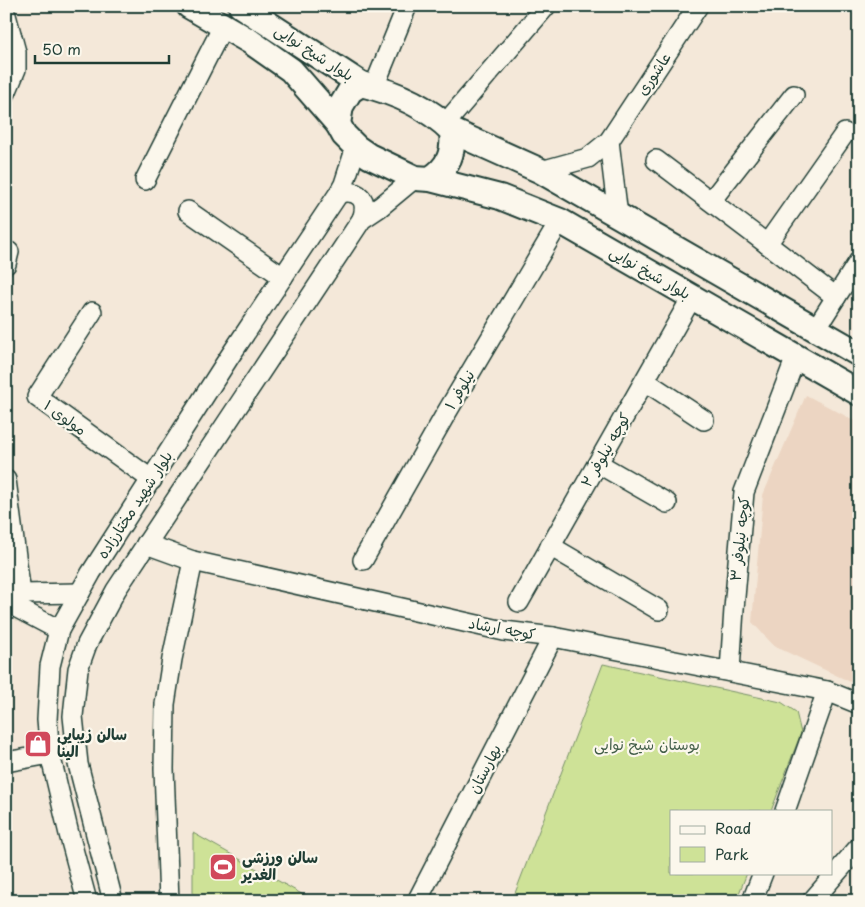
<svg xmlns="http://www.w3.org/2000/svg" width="865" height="907" viewBox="0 0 865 907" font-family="'Playpen Sans','Playpen Sans Arabic',sans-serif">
<rect width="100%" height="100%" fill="#f4e8d9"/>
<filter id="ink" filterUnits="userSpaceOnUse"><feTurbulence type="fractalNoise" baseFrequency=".02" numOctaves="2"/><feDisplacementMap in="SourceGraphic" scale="10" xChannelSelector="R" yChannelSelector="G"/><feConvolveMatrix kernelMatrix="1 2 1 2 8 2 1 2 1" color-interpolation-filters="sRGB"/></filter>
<g filter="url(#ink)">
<!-- built -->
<polygon fill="#ecd5c2" points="806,395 859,423 859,686 774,646 752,622 763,495"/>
<!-- green -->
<g fill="#cee297" stroke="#769066">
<polygon points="603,664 781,702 796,712 801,733 771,811 671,811 671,873 747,873 736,901 512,901"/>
<polygon points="193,833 314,901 193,901"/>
</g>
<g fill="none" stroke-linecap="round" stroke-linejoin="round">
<!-- minor casing -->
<g stroke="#1f3d34" stroke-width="22">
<g id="minor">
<polyline points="6,15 16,52 16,69 6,93"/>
<polyline points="374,87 407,6"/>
<polyline points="445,124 546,6"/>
<polyline points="609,141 618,216"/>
<polyline points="656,160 767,244"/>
<polyline points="541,171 588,158 609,141 698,6"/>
<polyline points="145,180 223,26"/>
<path d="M339,193C359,189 369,200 362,219"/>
<polyline points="711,201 794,95"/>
<polyline points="188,211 283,277"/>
<polyline points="6,264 9,252"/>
<polyline points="836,297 767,244 845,133"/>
<polyline points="92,312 37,397 152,480"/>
<polyline points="815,330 859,261"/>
<polyline points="645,381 704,420"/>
<polyline points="599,464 667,503"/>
<polyline points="6,480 21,594"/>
<polyline points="146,544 193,561 504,631 553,637 827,691 859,704"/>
<polyline points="550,546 659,610"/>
<polyline points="363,560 444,417 560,221"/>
<polyline points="6,598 21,594 80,593"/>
<polyline points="6,602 59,630"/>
<polyline points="519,602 692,297"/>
<polyline points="730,671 734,609 744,492 796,357"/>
<polyline points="6,762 50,754"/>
<polyline points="785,811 827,691"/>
<polyline points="87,901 69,834 50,754 47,720 50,666 59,630 91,573 230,356 339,193 344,184 356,147"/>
<polyline points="113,901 78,764 73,716 78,669 87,644 116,590 362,219 380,207 415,178"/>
<polyline points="169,901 164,769 165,704 172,659 193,561"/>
<polyline points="417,901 553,637"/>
<polyline points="752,901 763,873"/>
<polyline points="812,901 859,847"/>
</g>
</g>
<!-- major casing -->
<g stroke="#1f3d34" stroke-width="28">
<g id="major">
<polyline points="189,6 251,42 291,70 338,124"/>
<polyline points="241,6 361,84"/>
<polyline points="452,131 541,171 859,354"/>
<path d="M430,179C449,167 454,153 452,131C428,107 394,92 361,84L350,91L341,106L338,124L344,135L356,147L369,156L415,178L430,179L500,197L560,221L859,393"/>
</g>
</g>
<!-- minor -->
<use href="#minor" stroke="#fbf7ec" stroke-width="19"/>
<!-- major -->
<use href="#major" stroke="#fbf7ec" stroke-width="24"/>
</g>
</g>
<!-- icons -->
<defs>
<g id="shop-square" transform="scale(1.4375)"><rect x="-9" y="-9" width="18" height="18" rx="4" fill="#d1495b" stroke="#fbf7ec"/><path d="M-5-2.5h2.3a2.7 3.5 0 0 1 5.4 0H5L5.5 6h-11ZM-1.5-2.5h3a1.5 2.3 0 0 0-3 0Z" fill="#fff"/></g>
<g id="stadium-square" transform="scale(1.4375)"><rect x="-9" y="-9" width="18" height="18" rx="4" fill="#d1495b" stroke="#fbf7ec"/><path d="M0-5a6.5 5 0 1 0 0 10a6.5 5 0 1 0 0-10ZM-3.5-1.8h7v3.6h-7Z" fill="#fff"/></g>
</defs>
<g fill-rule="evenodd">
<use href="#shop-square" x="38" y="744"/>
<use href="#stadium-square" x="223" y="867"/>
</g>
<g text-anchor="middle" stroke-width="4.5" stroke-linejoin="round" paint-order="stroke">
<!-- street labels -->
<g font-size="15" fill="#1f3d34" stroke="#fbf7ec">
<text transform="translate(314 53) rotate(33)" y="5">بلوار شیخ نوایی</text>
<text transform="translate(654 74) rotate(-56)" y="5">عاشوری</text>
<text transform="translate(650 273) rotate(30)" y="5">بلوار شیخ نوایی</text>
<text transform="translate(460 390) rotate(-59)" y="5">۱ نیلوفر</text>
<text transform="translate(65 418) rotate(36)" y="5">مولوی ۱</text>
<text transform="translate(606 450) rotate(-60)" y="5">کوچه نیلوفر ۲</text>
<text transform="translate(135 505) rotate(-57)" y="5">بلوار شهید مختارزاده</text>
<text transform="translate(740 539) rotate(-84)" y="5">کوچه نیلوفر ۳</text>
<text transform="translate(502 629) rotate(10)" y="5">کوچه ارشاد</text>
<text transform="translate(485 769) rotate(-63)" y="5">بهارستان</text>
</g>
<!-- poi labels -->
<g font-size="15" font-weight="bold" fill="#1f3d34" stroke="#fbf7ec" text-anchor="start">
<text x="57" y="740">سالن زیبایی<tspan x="57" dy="17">الینا</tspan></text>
<text x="242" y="863">سالن ورزشی<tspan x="242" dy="17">الغدیر</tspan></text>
</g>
<!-- park labels -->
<g font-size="15" fill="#425e48" stroke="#fbf7ec">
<text x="647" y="750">بوستان شیخ نوایی</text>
</g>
</g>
<!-- margin -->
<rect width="865" height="907" fill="none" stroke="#fbf7ec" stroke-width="25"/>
<rect x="12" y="12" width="840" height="882" fill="none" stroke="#1f3d34" stroke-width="2" filter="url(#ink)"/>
<!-- legend -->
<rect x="670" y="810" width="162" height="65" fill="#fbf7ec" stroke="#a3ada2"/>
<rect x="680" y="826" width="25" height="8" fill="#fbf7ec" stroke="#a3ada2"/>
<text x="715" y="834" font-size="15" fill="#1f3d34">Road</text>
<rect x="680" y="847" width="25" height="15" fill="#cee297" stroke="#a3ada2"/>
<text x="715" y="860" font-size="15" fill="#1f3d34">Park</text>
<!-- scale -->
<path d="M35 55v8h134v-8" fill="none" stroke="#1f3d34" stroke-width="2.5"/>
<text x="42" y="55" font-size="15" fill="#1f3d34" stroke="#fbf7ec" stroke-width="4" paint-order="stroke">50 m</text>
</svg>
